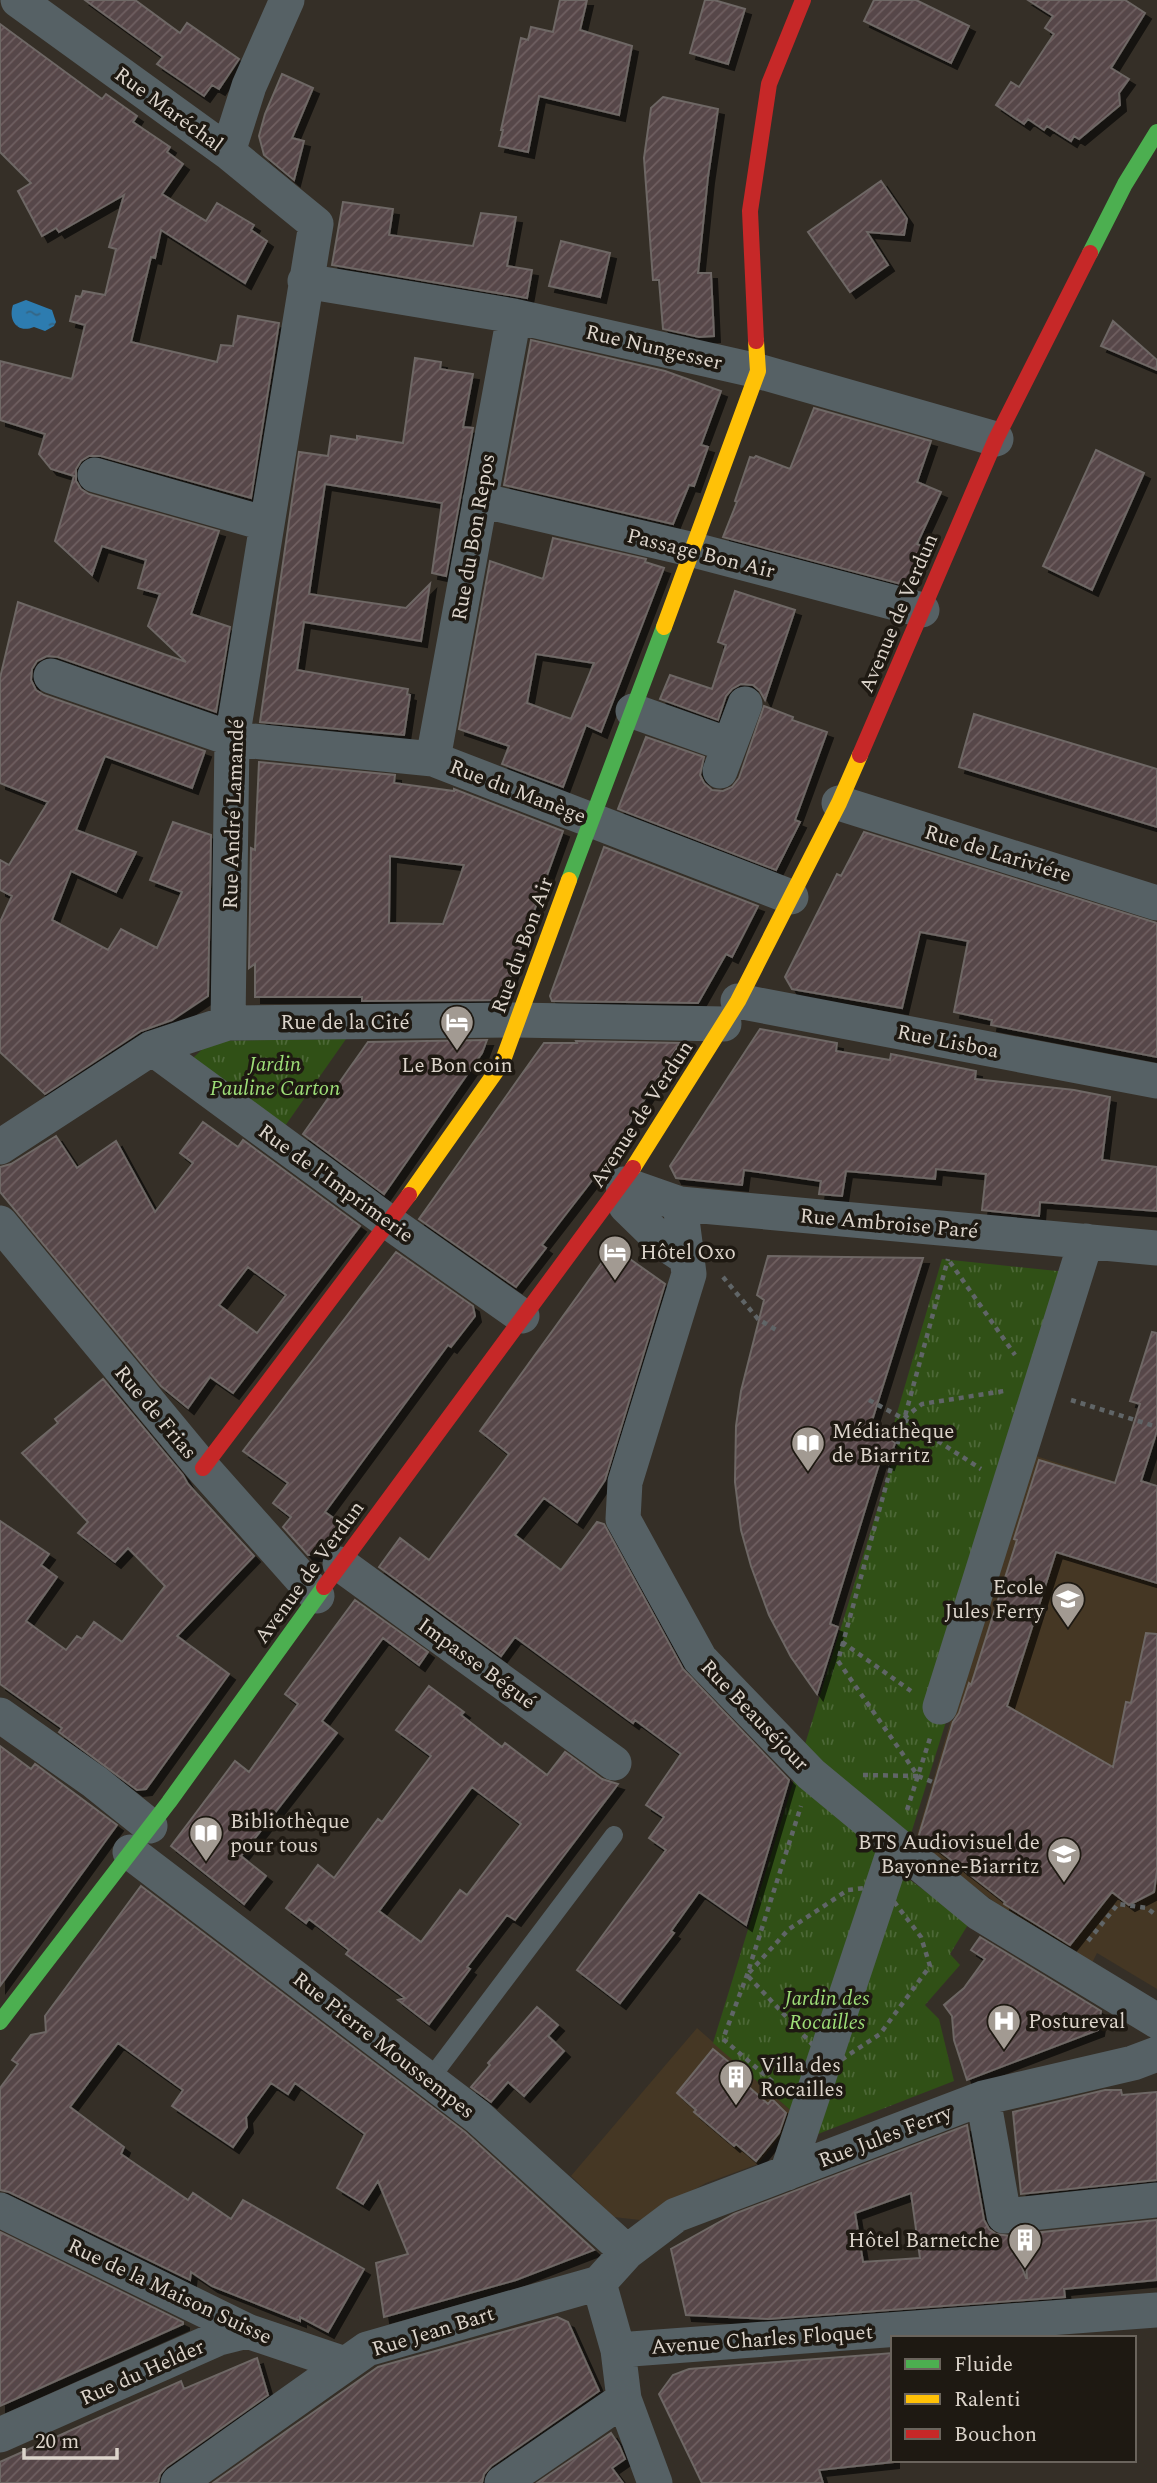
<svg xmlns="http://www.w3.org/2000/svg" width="1157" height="2483" font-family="Spectral,serif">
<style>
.built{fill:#453724}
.park{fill:url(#park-tufts)}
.water{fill:url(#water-ripples)}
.building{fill:url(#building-hatch);stroke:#6e6765;stroke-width:2;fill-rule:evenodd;filter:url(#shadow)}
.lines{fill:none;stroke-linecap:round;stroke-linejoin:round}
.path{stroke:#606567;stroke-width:4.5;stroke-dasharray:5 5;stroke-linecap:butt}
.lane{stroke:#566165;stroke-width:18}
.street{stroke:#566165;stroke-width:35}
.fast{stroke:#4caf50;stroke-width:16}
.slow{stroke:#ffc107;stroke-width:16}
.jam{stroke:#c62828;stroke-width:16}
.labels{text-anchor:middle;stroke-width:7;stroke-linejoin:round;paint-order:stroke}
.street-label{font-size:21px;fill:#dcd4cb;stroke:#1e1912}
.park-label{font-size:21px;font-style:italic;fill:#9ede78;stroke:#1e1912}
.poi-label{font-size:21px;fill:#dcd4cb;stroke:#1e1912;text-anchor:start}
</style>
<defs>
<pattern id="park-tufts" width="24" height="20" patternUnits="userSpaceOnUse" patternTransform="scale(1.75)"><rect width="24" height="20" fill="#305016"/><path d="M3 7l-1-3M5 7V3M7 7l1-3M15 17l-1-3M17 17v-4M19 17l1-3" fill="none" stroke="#4d6837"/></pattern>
<pattern id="water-ripples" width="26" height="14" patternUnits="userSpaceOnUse" patternTransform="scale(1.75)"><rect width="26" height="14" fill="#2d7cb0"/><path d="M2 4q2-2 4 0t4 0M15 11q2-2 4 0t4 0" fill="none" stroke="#356482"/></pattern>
<pattern id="building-hatch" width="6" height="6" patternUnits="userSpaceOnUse" patternTransform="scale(1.75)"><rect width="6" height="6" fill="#574648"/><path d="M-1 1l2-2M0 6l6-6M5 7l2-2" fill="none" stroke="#6f6061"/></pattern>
<filter id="shadow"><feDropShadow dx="6" dy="6" stdDeviation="0" flood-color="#0009"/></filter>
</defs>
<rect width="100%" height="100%" fill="#352f27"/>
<path class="built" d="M1033 1455 1116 1482 1157 1542V1772L1111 1810 952 1716Z
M951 1720 1111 1812 1157 1774V1989L1097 1953 1089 1969 1036 1926 1033 1931 915 1842Z
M697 2028 797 2116 758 2164 706 2183 640 2220 613 2217 571 2176Z"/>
<path class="park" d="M346 1039 285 1126 193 1064 194 1057 211 1041Z
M942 1259 1086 1274 899 1872 969 1923 950 1954 960 1965 925 2005 939 2019 954 2081 818 2134 713 2043 899 1439 892 1430Z"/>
<path class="water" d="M26 300 52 310 56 322 54 326 45 331 34 327C17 334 8 320 13 305Z"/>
<path class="building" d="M85 0H135L180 33 187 23 239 59 219 89 212 85 204 96 157 64 163 57Z
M560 0H587L580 30 632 46 619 115 539 96 528 152 499 146 503 130H501L521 38 528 40 531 27 553 32Z
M705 0H714L745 9 728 64 690 53Z
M874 0H916L969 26 951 63 864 21Z
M1028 0H1125L1145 13 1111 68 1129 79 1119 93 1120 105 1079 139 1074 136 1071 141 1047 126 1044 130 1028 119 1024 124 996 105 1011 82 1019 87 1054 34 1045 28 1053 16Z
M0 24 102 99 106 94 137 116 133 122 170 147 167 152 183 164 162 194 206 221 217 203 254 225 251 230 267 241 245 283 161 230 155 258 151 257 131 342 217 362 221 345 233 346 238 316 279 323 251 498 101 456H89L81 461 76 469V481L81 489 89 494 219 531 191 614 230 627 216 712 58 657 47 656 37 661 32 669 31 680 36 690 44 695 205 751 192 788 105 756 76 830 136 852 116 892 71 871 52 920 108 950 121 929 157 948 182 892 150 880 173 822 211 835 208 996 172 1020 141 1031 45 1094 0 1052V922L12 896 0 890V860L9 865 48 802 0 783V678L18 602 186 662 148 626 160 594 138 588 146 560 102 546 92 575 55 541 74 476 51 469 39 454 45 434 0 420V361L72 379 85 325 70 321 76 296 81 297 83 291 105 295 116 249 109 247 124 195 59 232 56 228 42 236 18 191 31 183 0 152Z
M282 74 313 88 292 138 304 141 294 180 264 155 259 136 265 114Z
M663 97 718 109 708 177 698 273H711L714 336 699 337 663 329 659 280H653L644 158 651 108Z
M881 181 907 219 904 235 867 232 888 265 850 292 808 232Z
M343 202 393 209 389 235 473 246 481 213 516 217 507 266 532 270 527 298 332 265Z
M561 241 610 253 600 297 549 286Z
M1113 321 1157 360V370L1101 346Z
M531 340 665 371 721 391 701 445 708 447 694 486 689 485 673 524 504 485Z
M415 358 441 362 440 369 473 374 463 427 473 428 446 576 432 573 442 503 325 484 309 594 406 608 430 584 421 641 304 622 297 670 408 689 407 694 410 695 404 735 260 722 299 452 328 456 331 436 357 440V436L403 443Z
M814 408 931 441 917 482 941 492 917 544 925 548 909 586 723 537 737 502 735 501 750 457 754 458 756 456 790 469Z
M1096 450 1144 473 1092 590 1043 566Z
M553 538 646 559 645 562 664 568 601 732 586 725 563 787 502 764 509 746 459 729 490 561 543 579ZM536 654 594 663 571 719 527 703Z
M735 591 795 610 765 700 760 691 753 685 741 684 732 689 726 696 718 720 660 699 670 675 712 689 726 645 718 642Z
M764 706 793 717 792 720 827 732 795 820 800 822 776 870 618 809 646 737 704 757 700 775 704 783 712 790 723 791 732 787 739 778Z
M974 714 1157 769V827L959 767Z
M259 762 395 775 394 783 454 791V789L563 831 502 1000 362 1001V997H255V964L249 968 251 848 255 850ZM390 856 464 865 443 924 389 923Z
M864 832 1157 923V1057L991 1025 992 1020 954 1012 968 941 920 932 902 1008 792 989 785 977 837 874 841 876Z
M604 847 758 906 732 957 726 954 698 1003 552 1001 550 996Z
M760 1029 837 1043 836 1051 890 1060 891 1054 976 1071 975 1079 1074 1090 1110 1097 1102 1160 1157 1167V1211L1040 1202 1039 1216 982 1210 986 1174 936 1169 935 1179 846 1171 842 1196 819 1194 821 1181 744 1170 742 1185 676 1178 670 1166Z
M487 1040 482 1053 384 1194 303 1134 368 1042Z
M576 1041 680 1043 600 1170 542 1245 546 1248 516 1287 419 1219 544 1043H577Z
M203 1122 238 1147 243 1140 360 1226 233 1393 210 1377 188 1408 161 1386 0 1192V1167L11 1164 56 1136 77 1168 116 1141 155 1212 193 1163 180 1153ZM248 1267 286 1295 257 1333 219 1305Z
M613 1247 665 1284 605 1480 577 1522 544 1498 515 1535 561 1570 597 1522 604 1524 683 1669 789 1780 746 1925 699 1892 671 1931 674 1933 620 2003 577 1970 666 1850 649 1838 664 1817 646 1805 681 1754 635 1720 633 1723 515 1637 501 1656 379 1567 400 1538 429 1560 509 1454 480 1431Z
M396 1252 473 1306 475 1316 451 1347 448 1345 325 1512 342 1524 319 1555H308L283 1527 291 1517 273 1503 288 1483 243 1451Z
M768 1256 923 1258 871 1424 895 1443 888 1464 880 1461 830 1624 838 1627 817 1694 791 1657 769 1615 751 1566 741 1530 735 1482 736 1426 741 1391 764 1300 757 1295Z
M1152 1332 1157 1333V1431L1141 1481 1157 1486V1583L1056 1552 1007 1706 1113 1767 1126 1702 1131 1703 1146 1633 1157 1634V1871L1154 1892 1129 1905 1112 1892 1070 1945 1004 1904 1005 1902 919 1835 953 1722 959 1713 969 1683 971 1685 1017 1540 1014 1539 1039 1460 1115 1483 1140 1404 1130 1401Z
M103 1379 183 1475 188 1484 254 1556 177 1636 229 1674 146 1789 137 1790 59 1732 62 1728 0 1684V1521L49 1554 41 1565 57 1577 26 1621 66 1650 77 1636 82 1639 94 1622 122 1642 165 1586 128 1548 115 1562 78 1533 88 1522 22 1453 58 1423 55 1419Z
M355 1600 428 1652 419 1665 383 1638 322 1721 337 1733 241 1856 266 1876 244 1904 171 1846 235 1761 249 1772 298 1704 285 1694Z
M429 1686 464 1712 461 1715 502 1747 505 1743 547 1775 565 1752 602 1779 618 1784 515 1920 507 1915 467 1967 470 1969 429 2024 398 2000 405 1998 346 1954 349 1950 309 1919 306 1923 286 1908 318 1865 334 1878 378 1819 382 1822 431 1756 396 1730ZM472 1787 521 1824 467 1895 460 1890 421 1942 379 1911Z
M0 1746 31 1769 35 1764 117 1825 0 1986Z
M141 1886 465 2132 594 2250 516 2280 384 2317 376 2263 408 2254 378 2181 363 2204 337 2188 365 2134 295 2083 288 2094 271 2083 246 2117 247 2127 233 2147 172 2106 183 2090 118 2043 70 2107 124 2147 121 2154 188 2200 193 2193 231 2219 243 2200 364 2269 328 2332 300 2317V2321L212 2286 191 2272 190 2280 9 2192 0 2190V2088L18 2064 12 2060 31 2035 46 2032 45 2016Z
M980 1937 1101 2011 1098 2030 967 2080 954 2040 952 2016 944 2005 964 1988 985 1959 971 1950Z
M537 2007 558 2025 548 2036 564 2051 524 2096 508 2082 491 2102 471 2087 490 2065 488 2063Z
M713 2049 735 2067 731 2071 768 2104 772 2099 786 2113 779 2133 756 2161 736 2144 734 2146 694 2112 696 2110 677 2093Z
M1105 2090H1121L1122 2095 1157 2092V2180L1021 2194 1013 2112Z
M967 2125 984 2220 989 2229 996 2234 1010 2236 1026 2278H1027L1024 2234 1157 2220V2280L1064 2289 1065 2297 768 2319 686 2315 671 2249 734 2214ZM911 2193 920 2258 863 2262 855 2213Z
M0 2232 183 2322V2324L0 2406Z
M557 2317 568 2322 599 2391 491 2466 484 2474 482 2483H213L378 2367Z
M893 2353V2462L819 2470 823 2483H702L659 2394 673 2375 689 2369Z
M257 2358 268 2395 166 2467 160 2474 158 2483H0V2462L181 2381 184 2389Z
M611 2433 619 2445 625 2459 612 2468 623 2483H537Z"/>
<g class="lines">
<path class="path" d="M950 1262 1015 1355
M723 1277 758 1319 778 1331
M869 1400 904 1419 981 1469
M1071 1400 1157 1427
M904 1418 922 1404 1004 1391
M842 1642 911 1691
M863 1775 918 1776 838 1661 948 1259
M918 1776 935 1783
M907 1810 931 1735
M882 1886 921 1937 930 1966 880 2034 838 2062 825 2058 747 1975 789 1929 848 1890Z
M1088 1941 1118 1904 1147 1908 1157 1916
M780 2088 723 2039 747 1975 801 1806"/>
<path class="lane" d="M430 2079 614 1835"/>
<path class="street" d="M18 0 228 152 316 224 232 739 228 1023
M228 152 249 86 287 0
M305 281 514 316 758 371 996 439
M95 475 267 524
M480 500 694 550 922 610
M51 676 232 739 433 759 791 897
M633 711 729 745
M433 759 514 316
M720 771 745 704
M839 803 1157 903
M738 1001 1157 1081
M152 1048 390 1223 522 1316
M0 1147 152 1048 228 1023 517 1020 724 1024
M680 1204 689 1274 625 1482 623 1519 700 1659 811 1774 979 1913 1157 2021
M0 1223 203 1468 317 1596
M688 1259 664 1243 626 1206 623 1184 680 1204 1157 1248
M340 1564 614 1763
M940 1707 1086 1241
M0 1715 95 1782 150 1826
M130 1852 478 2117 627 2252
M983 2098 1004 2216 1157 2200
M787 2173 896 1845
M0 2210 247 2331 345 2364
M599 2283 618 2350 624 2399 655 2483
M618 2350 1157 2310
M0 2435 219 2338 247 2331
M178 2483 367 2349 599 2283 627 2252 676 2215 983 2098 1133 2063 1157 2054
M502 2483 624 2399"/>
<path class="fast" d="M1090 253 1125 184 1157 132
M569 880 664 627
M0 2022 169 1802 324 1587"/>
<path class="slow" d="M664 627 758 371 756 341
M633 1168 738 1001 839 803 860 755
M409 1195 502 1063 569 880"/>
<path class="jam" d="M756 341 750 211 769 84 803 0
M860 755 996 439 1090 253
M203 1468 409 1195
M324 1587 633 1168"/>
</g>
<defs>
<g id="hotel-pin" transform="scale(1.75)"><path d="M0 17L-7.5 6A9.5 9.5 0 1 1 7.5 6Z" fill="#a29a92" stroke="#1e1912"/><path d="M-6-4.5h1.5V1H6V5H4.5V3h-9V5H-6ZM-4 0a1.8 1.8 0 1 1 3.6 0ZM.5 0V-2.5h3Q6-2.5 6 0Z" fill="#fff"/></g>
<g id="library-pin" transform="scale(1.75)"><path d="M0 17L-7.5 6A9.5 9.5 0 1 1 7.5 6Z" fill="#a29a92" stroke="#1e1912"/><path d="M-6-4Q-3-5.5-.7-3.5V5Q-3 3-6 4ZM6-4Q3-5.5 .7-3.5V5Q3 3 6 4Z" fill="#fff"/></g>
<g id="school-pin" transform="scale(1.75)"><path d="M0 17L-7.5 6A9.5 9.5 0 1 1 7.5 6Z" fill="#a29a92" stroke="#1e1912"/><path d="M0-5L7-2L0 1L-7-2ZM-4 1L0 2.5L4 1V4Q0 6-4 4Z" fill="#fff"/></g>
<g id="university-pin" transform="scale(1.75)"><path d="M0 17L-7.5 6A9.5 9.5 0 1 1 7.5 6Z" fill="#a29a92" stroke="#1e1912"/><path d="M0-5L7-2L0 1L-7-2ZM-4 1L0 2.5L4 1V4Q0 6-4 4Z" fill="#fff"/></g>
<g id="hospital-pin" transform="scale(1.75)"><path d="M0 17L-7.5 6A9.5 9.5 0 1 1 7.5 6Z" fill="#a29a92" stroke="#1e1912"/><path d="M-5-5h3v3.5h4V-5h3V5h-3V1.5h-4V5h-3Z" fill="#fff"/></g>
<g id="building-pin" transform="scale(1.75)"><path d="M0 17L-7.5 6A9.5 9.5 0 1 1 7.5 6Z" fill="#a29a92" stroke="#1e1912"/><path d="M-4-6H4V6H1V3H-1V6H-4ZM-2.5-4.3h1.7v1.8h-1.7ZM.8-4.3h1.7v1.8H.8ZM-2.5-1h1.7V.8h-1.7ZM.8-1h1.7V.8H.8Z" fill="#fff"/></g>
</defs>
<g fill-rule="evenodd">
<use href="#hotel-pin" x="457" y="1022"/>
<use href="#hotel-pin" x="615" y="1252"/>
<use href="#library-pin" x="808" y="1443"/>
<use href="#school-pin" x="1068" y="1599"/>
<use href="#library-pin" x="206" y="1833"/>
<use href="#university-pin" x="1064" y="1854"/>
<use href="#hospital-pin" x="1004" y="2021"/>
<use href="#building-pin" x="736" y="2077"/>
<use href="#building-pin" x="1025" y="2240"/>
</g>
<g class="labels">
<g class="street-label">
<text transform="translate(169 109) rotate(36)" y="7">Rue Maréchal</text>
<text transform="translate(654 347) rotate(13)" y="7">Rue Nungesser</text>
<text transform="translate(473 537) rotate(-80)" y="7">Rue du Bon Repos</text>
<text transform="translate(701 553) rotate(14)" y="7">Passage Bon Air</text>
<text transform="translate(898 613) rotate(-67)" y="7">Avenue de Verdun</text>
<text transform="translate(518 791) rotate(21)" y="7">Rue du Manège</text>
<text transform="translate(233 814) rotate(-88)" y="7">Rue André Lamandé</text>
<text transform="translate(998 853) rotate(17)" y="7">Rue de Lariviére</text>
<text transform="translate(522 945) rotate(-70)" y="7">Rue du Bon Air</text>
<text x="345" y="1029">Rue de la Cité</text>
<text transform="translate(948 1041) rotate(11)" y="7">Rue Lisboa</text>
<text transform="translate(641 1114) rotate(-57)" y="7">Avenue de Verdun</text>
<text transform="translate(336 1183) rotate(36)" y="7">Rue de l'Imprimerie</text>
<text transform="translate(889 1223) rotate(5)" y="7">Rue Ambroise Paré</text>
<text transform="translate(156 1412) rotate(50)" y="7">Rue de Frias</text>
<text transform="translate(309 1572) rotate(-54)" y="7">Avenue de Verdun</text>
<text transform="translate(477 1663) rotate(36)" y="7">Impasse Bégué</text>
<text transform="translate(755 1715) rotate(46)" y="7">Rue Beauséjour</text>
<text transform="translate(384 2045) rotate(38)" y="7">Rue Pierre Moussempes</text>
<text transform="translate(885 2136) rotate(-21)" y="7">Rue Jules Ferry</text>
<text transform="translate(170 2291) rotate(25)" y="7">Rue de la Maison Suisse</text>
<text transform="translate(433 2331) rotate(-17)" y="7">Rue Jean Bart</text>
<text transform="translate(762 2339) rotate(-4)" y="7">Avenue Charles Floquet</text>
<text transform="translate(142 2372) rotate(-24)" y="7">Rue du Helder</text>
</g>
<g class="park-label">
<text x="275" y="1071">Jardin<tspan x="275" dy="24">Pauline Carton</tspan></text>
<text x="827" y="2005">Jardin des<tspan x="827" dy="24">Rocailles</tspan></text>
</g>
<g class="poi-label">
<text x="457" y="1072" text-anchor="middle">Le Bon coin</text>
<text x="640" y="1259">Hôtel Oxo</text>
<text x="832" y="1438">Médiathèque<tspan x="832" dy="24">de Biarritz</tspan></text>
<text x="1044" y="1594" text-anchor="end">Ecole<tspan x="1044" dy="24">Jules Ferry</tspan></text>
<text x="230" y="1828">Bibliothèque<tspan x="230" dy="24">pour tous</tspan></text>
<text x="1040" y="1849" text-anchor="end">BTS Audiovisuel de<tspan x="1040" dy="24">Bayonne-Biarritz</tspan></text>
<text x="1028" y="2028">Postureval</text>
<text x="760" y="2072">Villa des<tspan x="760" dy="24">Rocailles</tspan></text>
<text x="1000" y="2247" text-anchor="end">Hôtel Barnetche</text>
</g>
</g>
<rect x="891" y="2336" width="245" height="126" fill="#1e1912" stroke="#6a645c" stroke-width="2"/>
<rect x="905" y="2359" width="35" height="10" fill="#4caf50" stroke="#6a645c" stroke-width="2"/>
<text x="954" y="2371" font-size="21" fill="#dcd4cb">Fluide</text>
<rect x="905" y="2394" width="35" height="10" fill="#ffc107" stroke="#6a645c" stroke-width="2"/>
<text x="954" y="2406" font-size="21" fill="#dcd4cb">Ralenti</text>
<rect x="905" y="2429" width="35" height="10" fill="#c62828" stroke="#6a645c" stroke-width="2"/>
<text x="954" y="2441" font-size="21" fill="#dcd4cb">Bouchon</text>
<path d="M24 2448v10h93v-10" fill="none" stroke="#dcd4cb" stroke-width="3.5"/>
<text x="35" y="2448" font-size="21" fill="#dcd4cb" stroke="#1e1912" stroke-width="5" paint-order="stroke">20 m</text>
</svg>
